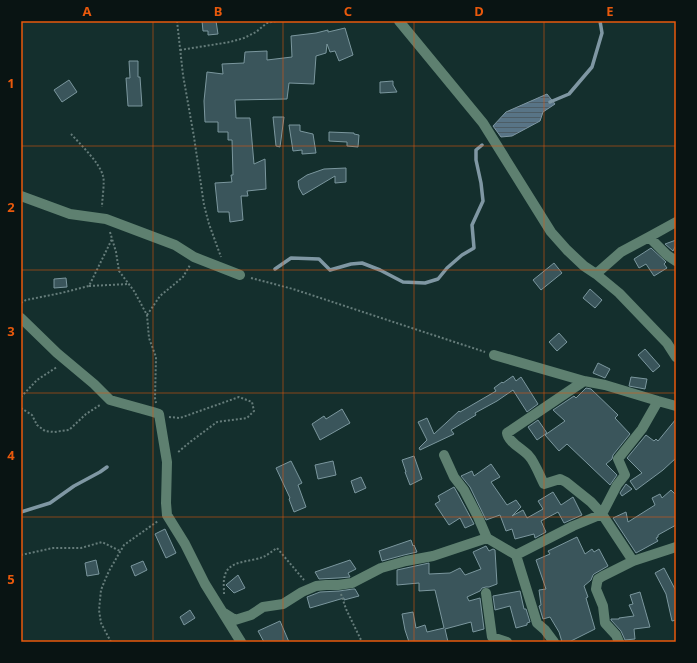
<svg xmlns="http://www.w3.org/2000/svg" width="697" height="663" font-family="'Noto Sans',sans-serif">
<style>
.water{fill:url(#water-rules);stroke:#7f97a3}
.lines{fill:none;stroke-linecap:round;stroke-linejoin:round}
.stream{stroke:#7f97a3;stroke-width:3.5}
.building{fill:#3a555b;stroke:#7b979e}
.path{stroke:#657c7a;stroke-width:2;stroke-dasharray:2 2;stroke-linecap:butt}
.minor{stroke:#5e8070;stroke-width:10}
.grid{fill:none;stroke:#e8590c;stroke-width:1;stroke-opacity:0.55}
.neatline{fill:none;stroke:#e8590c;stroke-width:1.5}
.grid-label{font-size:13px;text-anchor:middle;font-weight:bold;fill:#e8590c}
</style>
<defs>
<pattern id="water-rules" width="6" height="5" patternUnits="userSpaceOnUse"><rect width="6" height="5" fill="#587486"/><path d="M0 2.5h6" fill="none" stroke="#4c5d66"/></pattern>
</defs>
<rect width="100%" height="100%" fill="#142f2d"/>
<path class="water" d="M547 94 555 104 543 112 540 121 512 136 501 137 493 126 506 112Z"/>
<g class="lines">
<path class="stream" d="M550 102 569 94 592 67 602 33 600 21
M275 269 291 258 319 259 330 270 351 264 362 263 380 270 403 282 425 283 438 279 447 268 462 255 474 248 472 225 483 201 481 183 476 160V150L482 145
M21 512 50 503 74 486 100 472 107 467"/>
</g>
<path class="building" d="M202 21H216L218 34 208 35V31H203Z
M345 28 353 55 339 61 335 51 330 52 327 44 326 53 316 56 314 84 289 83 287 99 235 100 236 118H250L254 164 265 159 266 189 247 191 248 196H241L243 220 230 222 229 212H218L215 183 232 182 231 175H233L232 140H228V132H218V122H205L204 101 207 72 223 74 222 64 244 63 245 52 267 51V60L292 57 291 36 316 33 328 30V32Z
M129 61H138V77H140L142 106H128L126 78H130Z
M69 80 77 92 62 102 54 90Z
M393 81V85L397 92 380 93V82Z
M273 117H284L280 147 276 146Z
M289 125H300V131L313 134 316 153 302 154V150L293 151Z
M329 132 354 133V134L359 135 358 147 347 146V142L329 141Z
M346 168V182L335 183V176L303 195 299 188 298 181 307 175 324 169Z
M676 240V245L673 251 665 244Z
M651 248 666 262 664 264 667 268 654 276 646 264 639 268 634 259Z
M554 263 562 273 541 290 533 280Z
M66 278 67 287 54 288V279Z
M590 289 602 300 595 308 583 298Z
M559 333 567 342 557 351 549 342Z
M645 349 660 366 653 372 638 355Z
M598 363 610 369 605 378 593 373Z
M513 376 516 381 521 377 538 404 527 412 513 390 497 401 475 413 476 415 451 430 454 434 420 450 419 448 427 440 418 422 427 418 434 434 459 411 460 412 496 391 494 388 502 382 503 383Z
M631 377 647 379 645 389 629 386Z
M586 388 591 389 618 415 615 418 630 434 613 455 612 459 606 464 617 475 610 485 567 444 559 451 545 435 565 421 553 410 574 396 576 398Z
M342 409 350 423 320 440 312 424 324 416 326 419Z
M676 419V458L663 470 636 490 630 481 642 473 627 458 646 435 654 441 656 439 658 441Z
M538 420 547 433 537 440 528 427Z
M414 456 422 479 410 485 405 472H406L402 460Z
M291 461 302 483 298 485 306 507 294 512 289 499 290 498 276 468Z
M333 461 336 475 318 479 315 465Z
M491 464 500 477 491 482 507 505 516 500 521 507 512 516 523 510 527 518 543 509 538 501 553 492 561 505 573 497 582 515 564 523 558 512 541 521 546 532 535 538 534 534 515 539 512 529 506 531 500 515 486 520 470 487 461 476 472 471 474 476Z
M361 477 366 488 355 493 351 481Z
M626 484 632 489 622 496 620 493Z
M454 487 458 494 474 524 465 528 460 518 449 525 435 504 440 501 438 496Z
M671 490 676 495V525L658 535V537L656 538 658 541 636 553 613 518 626 512 628 522 655 505 652 498 660 494 662 498Z
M165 529 176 553 166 558 155 534Z
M577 537 585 554 592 549 594 552 599 549 608 566 594 574 593 575 591 580 584 586 588 597 586 598 595 629 569 642H562L559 632 550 617 543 619 539 606 541 605 539 590 546 589 536 560 550 554 548 551Z
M411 540 413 546 414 545 417 552 404 555 382 561 379 551Z
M486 546 489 551 493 549 495 550 497 584 489 587H486L482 588 480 591 467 597 469 601 480 598 484 629 473 632 471 622 445 629 448 642H409L405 630 402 614 413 612 416 628 425 625 427 632 444 628 435 590 419 591V583L397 585V570L429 563V574L450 573 460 568 465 575 481 569 473 552Z
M96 560 99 574 87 576 85 563Z
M350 560 356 569 348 573 350 577 338 578 319 579 315 572Z
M143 561 147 570 135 576 131 566Z
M664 568 676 591V620L672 621 666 594 655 573Z
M238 575 245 588 234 593 226 585Z
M353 589H355L359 596 344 600V598L310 608 307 597 320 592 339 591Z
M520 591 524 609H526L530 622 527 623V625L516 628 510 606 495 610 493 596Z
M640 592 650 627 634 629 635 639 625 640 621 631 611 620V619H619V618L634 616 629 605 633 604 630 595Z
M190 610 195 618 184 625 180 617Z
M280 621 289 642H264L258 631Z"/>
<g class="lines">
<path class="path" d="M177 21 183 75 194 137 204 205 209 224 221 257
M180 50 230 42 244 38 256 32 267 23 276 21
M71 134C80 144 100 163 103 176 105 181 102 200 102 207
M110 232 116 252 119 271 134 291 147 315 149 338 156 357 155 398 156 403
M251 278 293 289 485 352
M89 286 129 284
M21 303 26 300 61 293 89 286 112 239
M147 315 160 296 183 277 190 265
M21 397 37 380 57 367
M21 408 32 415 37 425 45 431 54 432 69 430 86 414 100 405
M169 417 180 418 239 397 252 402 254 411 247 418 217 422 190 442 177 453
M676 474V475
M21 555 53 548H81L102 542 120 551
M224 594C224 588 223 580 225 575 229 560 251 562 263 557 268 555 272 551 277 548L304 580
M341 594 346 609 362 642
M111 642 101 623 99 610 101 590 105 580 109 571 124 545 158 521"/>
<path class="minor" d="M399 21 483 123 551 232 567 250 584 266 596 274 619 293 667 343 676 357
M21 196 70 214 106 219 175 245 194 257 240 275
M649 237 667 255 676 261
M596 274 621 252 649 237 676 222
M21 318 57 353 94 384 110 400 153 412 159 414 167 462 166 503 167 515 185 544 205 584 241 642
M494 355 584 381 605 385 658 401 676 406
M584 381 507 433C508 442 523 449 529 456 534 461 540 476 544 484L560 479 566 482 591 502 602 514 633 561
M444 455 454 477 464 490 478 517 487 538 516 555 537 623 545 630 554 642
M516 555 573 526 602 514 617 485 625 475 618 459 642 429 658 401
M486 593 492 637 507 642
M224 613 235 620 251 615 263 607 283 604 302 592 316 586 326 585H338L352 583 381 568 406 561 433 556 487 538
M619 642 616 635 605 623 603 606 596 589 597 583 598 579 603 576 633 561 676 547"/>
</g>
<path class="grid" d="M153 21V642M283 21V642M414 21V642M544 21V642M21 146H676M21 270H676M21 393H676M21 517H676"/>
<rect width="697" height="663" fill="none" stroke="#091413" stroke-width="44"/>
<rect x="22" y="22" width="653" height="619" class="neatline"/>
<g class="grid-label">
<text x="87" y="16">A</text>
<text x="218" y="16">B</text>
<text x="348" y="16">C</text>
<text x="479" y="16">D</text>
<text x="610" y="16">E</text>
<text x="11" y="88">1</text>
<text x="11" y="212">2</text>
<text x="11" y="336">3</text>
<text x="11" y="460">4</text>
<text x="11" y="584">5</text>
</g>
</svg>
